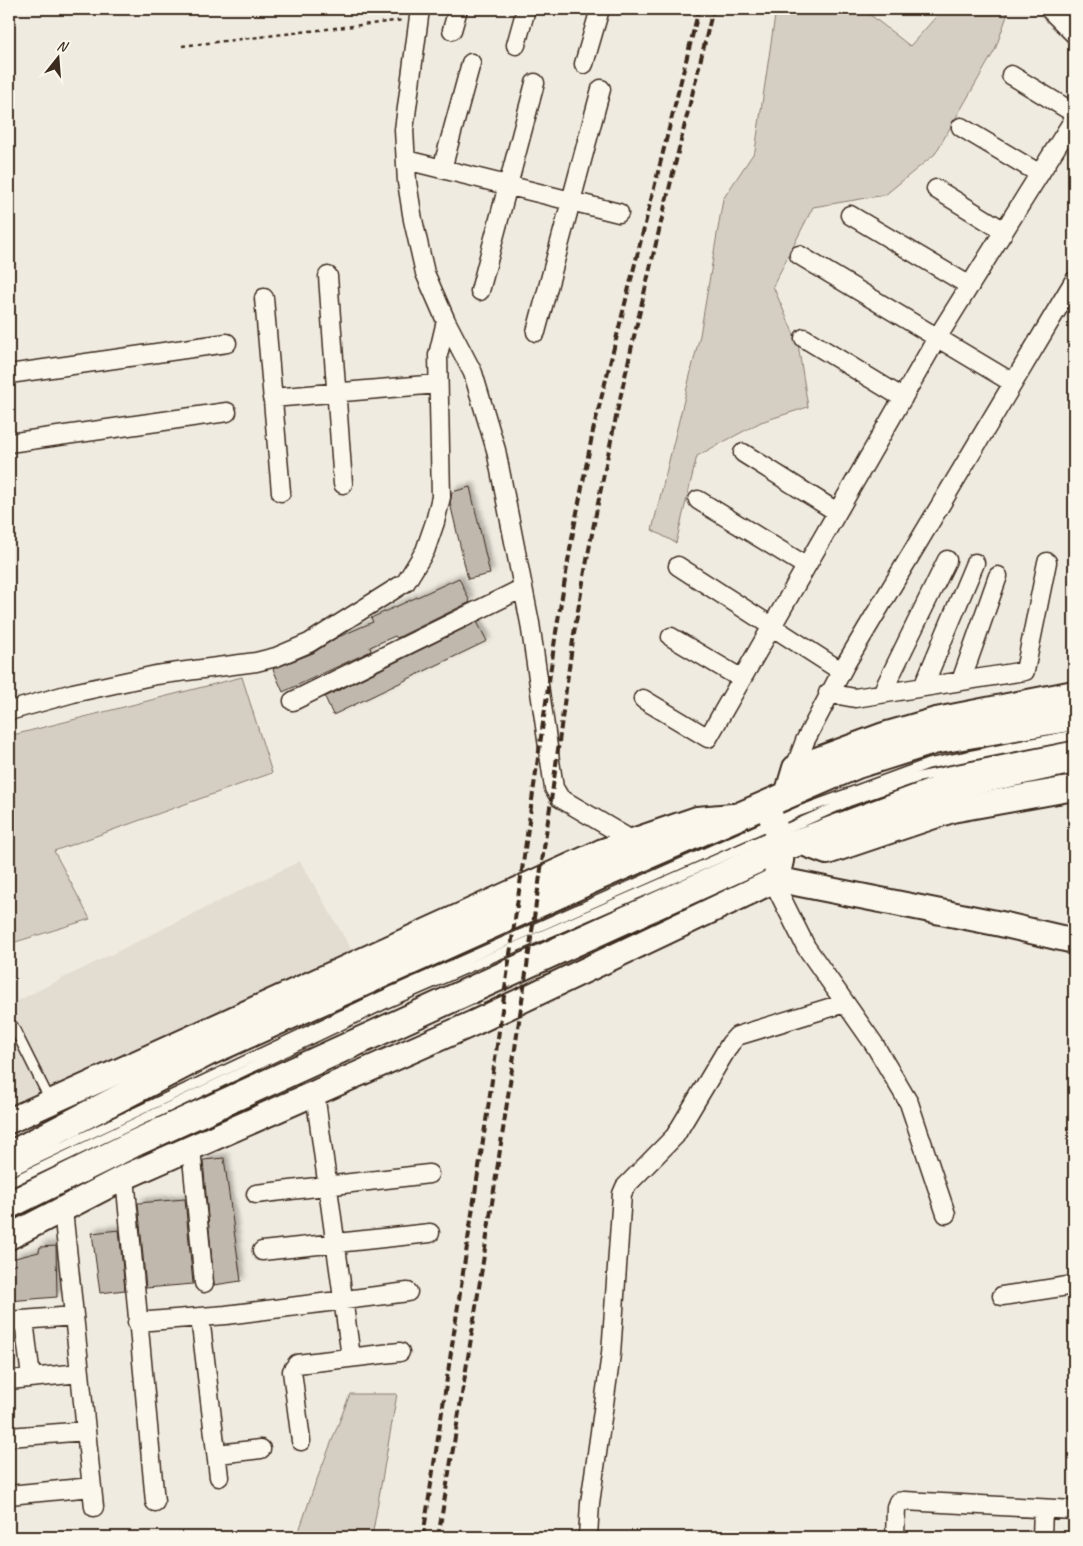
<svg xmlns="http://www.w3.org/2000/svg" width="1083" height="1546" font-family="Caveat,sans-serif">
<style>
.built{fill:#e2dcd1}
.green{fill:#d5cec3;stroke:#887c70}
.building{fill:#c0b8ad;stroke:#3b2a1e;filter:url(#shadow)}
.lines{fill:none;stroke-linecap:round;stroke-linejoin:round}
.lane-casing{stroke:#3b2a1e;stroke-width:12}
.street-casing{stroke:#3b2a1e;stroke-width:21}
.secondary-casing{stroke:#3b2a1e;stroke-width:28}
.primary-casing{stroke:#3b2a1e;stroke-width:30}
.path{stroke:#3b2a1e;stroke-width:2.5;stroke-dasharray:4 4;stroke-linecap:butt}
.lane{stroke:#fbf7ec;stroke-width:9}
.street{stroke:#fbf7ec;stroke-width:18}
.secondary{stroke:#fbf7ec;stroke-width:24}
.primary{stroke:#fbf7ec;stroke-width:26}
.rail{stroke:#3b2a1e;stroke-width:4;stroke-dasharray:8 4;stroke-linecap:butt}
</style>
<defs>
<filter id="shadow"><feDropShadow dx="4" dy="-4" stdDeviation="2.5" flood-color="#0004"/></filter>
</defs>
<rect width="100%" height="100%" fill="#f0ebe0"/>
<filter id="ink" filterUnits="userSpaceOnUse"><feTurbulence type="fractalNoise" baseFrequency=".02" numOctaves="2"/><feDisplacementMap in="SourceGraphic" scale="10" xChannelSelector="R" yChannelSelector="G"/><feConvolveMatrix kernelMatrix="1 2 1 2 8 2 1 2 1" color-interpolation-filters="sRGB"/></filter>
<g filter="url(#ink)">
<path class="built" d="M300 861 354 954 9 1114V1005Z"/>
<path class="green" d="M776 9H871L868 13 910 46 943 9H999L1008 13 995 50 935 154 885 195 813 207 773 286 798 344 808 407 761 422 697 456 676 543 652 530 700 335 723 199 755 151Z
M242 677 272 773 54 851 90 919 9 944V736Z
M350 1394H397L372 1537H297L314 1487Z"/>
<path class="building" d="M470 487 490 574 468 579 450 503 452 492Z
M459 578 470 602 468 603 397 638 395 636 370 647 371 651 283 692 273 669 313 653 336 638 373 622 371 618Z
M477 622 487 641 333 715 325 697Z
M224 1158 241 1281 214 1285 203 1160Z
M185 1199 193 1284 146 1288 138 1203Z
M119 1230 125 1290 100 1293 92 1233Z
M56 1246 57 1297 9 1301V1267L15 1265V1258L39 1252 40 1247Z"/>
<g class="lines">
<g class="lane-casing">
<path id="lane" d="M13 1026 51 1102
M9 1172 382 996 800 811 928 764 1074 735
M9 1183 387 1003 850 801 919 777 1074 746"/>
</g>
<g class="street-casing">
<path id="street" d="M420 9 404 130 407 182 413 220 425 273 446 321 473 373 496 450 530 623 554 788 560 798 633 841
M1049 9 1074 34
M452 30 458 9
M516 45 526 9
M584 64 600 9
M1011 75 1074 113
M961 127 1040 174
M406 160 619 213
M442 169 471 63
M936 189 1004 231
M850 215 970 286
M799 255 1013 383
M328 276 343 484
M480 291 535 83
M264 298 281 492
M536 332 601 89
M804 338 903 398
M9 374 227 343
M272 398 438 384
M9 443 227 412
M743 453 837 512
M698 500 806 566
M678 566 841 671
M671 637 742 679
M961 681 998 576
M923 687 975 563
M828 693 855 698 1025 671 1047 562
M882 693 947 560
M643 699 708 738 937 338 1074 119
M293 701 523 588
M9 711 73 693 156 675 256 662 276 657 309 643 406 582 425 551 435 522 441 497 438 355 446 321
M795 768 805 741 845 665 1074 281
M773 881 806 947 874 1044 909 1103 946 1214
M315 1093 351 1357
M191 1148 204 1283
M125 1177 155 1502
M256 1194 429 1174
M63 1210 94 1507
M262 1251 430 1233
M1002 1296 1074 1285
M200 1317 219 1477
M24 1320 31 1378
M9 1321 74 1316
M137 1322 226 1315 408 1292
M9 1380 80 1373
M9 1437 86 1431
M301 1441 292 1371 297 1364 400 1352
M218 1454 261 1449
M9 1495 92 1487
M588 1537 590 1503 611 1354 622 1194 625 1187 675 1136 730 1044 737 1036 845 1003
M895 1537 896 1507 898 1502 904 1501 1074 1510
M1042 1537 1043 1509"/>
</g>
<g class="secondary-casing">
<path id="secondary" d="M787 795 795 768 884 735 936 720 1074 693
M800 842 827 852 952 810 1074 788
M773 881H785L1001 924 1074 941
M9 1121 603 851 697 819 733 816
M9 1237 125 1177 474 1023 773 881C791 852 777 833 766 805"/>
</g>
<g class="primary-casing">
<path id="primary" d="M9 1155 207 1053 598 877 857 765 933 741 1074 717
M9 1205 133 1144 783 848 947 787 1074 760"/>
</g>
<path class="path" d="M182 46 404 20"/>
<use href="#lane" class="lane"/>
<use href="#street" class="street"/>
<use href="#secondary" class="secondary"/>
<use href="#primary" class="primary"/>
<path class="rail" d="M423 1537 489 1101 556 632 572 538 593 431 699 9
M438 1537C479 1301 513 1064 547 827 557 763 564 698 574 634 609 423 663 216 713 9"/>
</g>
</g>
<rect width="1083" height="1546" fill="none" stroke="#fbf7ec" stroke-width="30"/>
<rect x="15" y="15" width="1053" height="1516" fill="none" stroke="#3b2a1e" stroke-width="2" filter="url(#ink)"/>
<g transform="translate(58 58) rotate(17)" stroke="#fbf7ec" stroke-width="4" paint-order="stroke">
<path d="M0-4L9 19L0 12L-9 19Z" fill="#3b2a1e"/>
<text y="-8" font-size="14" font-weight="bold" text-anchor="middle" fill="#3b2a1e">N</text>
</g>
</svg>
